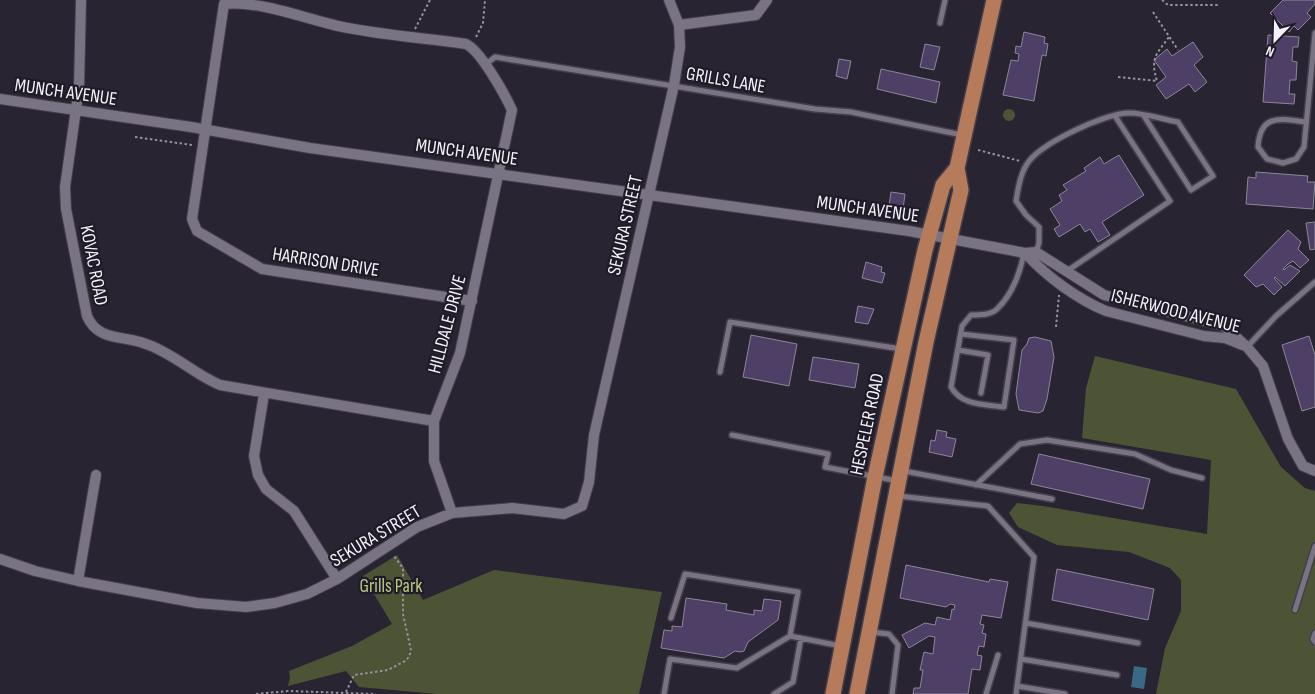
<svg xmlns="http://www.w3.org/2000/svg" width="1315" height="694" font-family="'Sofia Sans Condensed',sans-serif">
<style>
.green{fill:#4d5436}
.water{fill:#396984}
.building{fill:#4e3f67;stroke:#8c8797}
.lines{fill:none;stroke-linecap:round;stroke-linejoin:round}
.service-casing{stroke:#443f4a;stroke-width:8}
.minor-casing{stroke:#443f4a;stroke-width:12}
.primary-casing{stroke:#443f4a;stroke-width:18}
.path{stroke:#96929d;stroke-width:2;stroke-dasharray:2.5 2.5;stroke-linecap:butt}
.service{stroke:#797383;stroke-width:5}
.minor{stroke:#797383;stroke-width:10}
.primary{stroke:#b57b5b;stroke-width:15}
.labels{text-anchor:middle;stroke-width:4.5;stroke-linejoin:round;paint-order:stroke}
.street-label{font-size:19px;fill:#f4f1fa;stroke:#1f1b27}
.park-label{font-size:19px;fill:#baca80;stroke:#1f1b27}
</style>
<rect width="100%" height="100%" fill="#292431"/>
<path class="green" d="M1003 115a6 6 0 1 1 12 0a6 6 0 1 1-12 0Z
M1095 356 1236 389 1281 467 1305 488 1315 491V694H1156L1165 648 1181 611V580L1170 568 1129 552 1057 545 1018 527 1009 513 1017 503 1043 506 1207 534 1211 460 1082 438 1086 388Z
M397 555 423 600 494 570 662 592 639 694H437L359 687 346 671 288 686 290 678 289 671 352 646 392 624 363 576Z"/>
<path class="water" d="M1134 666 1147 668 1144 689 1131 687Z"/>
<path class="building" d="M1283 0H1315V4L1307 13 1311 17 1298 30 1294 26 1289 32 1270 13Z
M1024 32 1045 37 1044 43 1048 44 1046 56 1042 55 1034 101 1003 95 1011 60 1018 61 1019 54 1015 53 1016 46 1021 47Z
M1268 35 1299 37 1298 47H1293L1292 61 1297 62 1296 80H1290L1289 94H1295L1294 104 1263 102Z
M1193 42 1203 57 1194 65 1207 82 1195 92 1189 84 1166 99 1156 85 1166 77 1154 60 1167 49 1172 56Z
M925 44 940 47 934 70 920 67Z
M839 59 851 61 847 79 836 76Z
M881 69 940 82 936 103 877 89Z
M1119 155 1144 195 1102 222 1110 235 1098 242 1090 229 1085 232 1080 224 1059 237 1054 229 1060 225 1050 209 1062 201 1059 195 1067 190 1063 185 1086 171 1084 168 1100 157 1104 164Z
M1256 172 1308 176 1307 182H1315L1313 209 1246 204 1248 177 1256 178Z
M891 192 905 194 903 209 889 206Z
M1315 222V249L1310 250 1306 223Z
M1288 230 1301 242 1298 249 1309 260 1300 268 1293 261 1288 264 1283 269 1284 270 1290 265 1300 271 1285 286 1275 277 1274 278 1282 287 1274 295 1263 284 1256 287 1244 275Z
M866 262 882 267 881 272 885 273 882 283 862 278Z
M858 306 874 309 868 324 855 322Z
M751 335 797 344 789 386 743 377Z
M1309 336 1315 355V407L1302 411 1282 345Z
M1035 337 1051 341 1054 357 1047 399 1043 411 1038 413 1019 410 1016 394 1022 350 1027 344 1029 338Z
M813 357 859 364 855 388 809 380Z
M937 430 947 432 946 437 956 439 952 457 929 452 931 440 935 441Z
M1039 454 1150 479 1143 509 1031 484Z
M906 565 989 582 990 579 1008 582 1001 618 982 615 980 624 984 625 982 633 986 634 984 647 979 646 977 655 982 656 980 670 972 669 968 694H913L914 688H920L923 670H920L924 652 933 654 935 637 929 636 909 648 902 635 925 623 935 625 937 617 950 620 952 609 954 610 955 605 950 604 946 607 900 598Z
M1057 569 1154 589 1148 620 1052 600Z
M686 598 727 604 726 610 754 615V610L762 611 764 599 781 601 778 620 748 642 744 651 740 652 735 651 724 658 661 648 664 630 672 631V626L682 627Z"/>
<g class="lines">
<g class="service-casing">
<path id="service" d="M940 23 945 0
M485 65 495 57 815 109 851 112 962 135
M1306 122C1281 119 1260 113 1258 147L1267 159 1283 163 1296 159 1304 147 1315 33
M1036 252 1039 243V227L1026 215 1016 201C1018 189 1020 175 1027 164 1039 144 1105 113 1129 113 1144 113 1162 119 1178 122L1213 176 1191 190 1144 116
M1067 271 1170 201 1115 116
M961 334 1014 340 1004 407C984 404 962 406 951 387L962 326 971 315C980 315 991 315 997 309 1013 294 1020 273 1024 253
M1247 347 1276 316 1315 282
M958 350 988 355 981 393
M720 372 730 322 901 349
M732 435 828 454 825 467 898 481
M904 471 1052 499
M976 485 1020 444 1047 440 1135 454 1171 470 1202 478
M898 496 988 506 1034 557 1016 694
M1295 610 1315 546
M1026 623 1138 643
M871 632 889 634 898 645 892 694
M1315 633 1313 639 1315 642
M790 636 841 646
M1021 659 1117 675
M1017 686 1065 694
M664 694 670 659 737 668 790 636 798 592 685 574 671 618
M774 694 793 682 801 638
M986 694 998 655"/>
</g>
<g class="minor-casing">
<path id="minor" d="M81 0 79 88 65 187 66 209 87 316C98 342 124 335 146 344 173 353 194 374 220 385L434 421
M679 25 756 15 767 0
M0 99 191 127 310 148 909 231 1025 253 1036 252 1104 295 1224 326 1247 347 1263 366 1288 439 1303 466 1315 471
M1025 253C1046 276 1077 299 1106 311L1204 336 1225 338 1242 345
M264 394 254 456 258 475 266 489 294 511 337 579
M452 513 434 461V421L460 353 512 110C505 95 481 51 466 44 424 38 380 35 338 26 304 18 257 0 224 4L192 219 197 231 262 269 472 301
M0 559 35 571 78 581 197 603 246 607 275 603 307 594 337 579 417 527 452 513 512 508 564 514 582 506 589 482 594 435 674 85 680 47 679 25 669 0
M78 581 96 475"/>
</g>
<g class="primary-casing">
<path id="primary" d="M833 694 875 477 925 250 943 185 957 168
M857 694 926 342 961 190 957 168 994 0"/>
</g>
<path class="path" d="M1162 0 1168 5H1219
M1153 12 1178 50
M415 29 430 0
M476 37 483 23 485 0
M1118 77 1157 81C1150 58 1156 55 1169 37
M135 137 192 145
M978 150 1020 161
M1056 327 1059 295
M346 692 354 675 388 670 405 661 409 657 411 650 403 614V568L394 556
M256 694 288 691 376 694"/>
<use href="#service" class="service"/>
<use href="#minor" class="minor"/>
<use href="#primary" class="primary"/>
</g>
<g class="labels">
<g class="street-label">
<text transform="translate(726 79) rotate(10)" y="7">GRILLS LANE</text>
<text transform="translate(66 91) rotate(8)" y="7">MUNCH AVENUE</text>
<text transform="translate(467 151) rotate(8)" y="7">MUNCH AVENUE</text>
<text transform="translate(868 208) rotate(8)" y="7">MUNCH AVENUE</text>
<text transform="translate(624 225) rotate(-77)" y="7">SEKURA STREET</text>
<text transform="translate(326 261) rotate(9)" y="7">HARRISON DRIVE</text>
<text transform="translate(95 265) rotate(79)" y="7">KOVAC ROAD</text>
<text transform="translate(1176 310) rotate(14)" y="7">ISHERWOOD AVENUE</text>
<text transform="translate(446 324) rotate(-75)" y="7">HILLDALE DRIVE</text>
<text transform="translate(866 424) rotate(-78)" y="7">HESPELER ROAD</text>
<text transform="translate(375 535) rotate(-31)" y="7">SEKURA STREET</text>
</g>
<g class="park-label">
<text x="391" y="592">Grills Park</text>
</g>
</g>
<g transform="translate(1275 40) rotate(203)" stroke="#1f1b27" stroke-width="4" paint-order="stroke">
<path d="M0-4L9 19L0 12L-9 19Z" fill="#f4f1fa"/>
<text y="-8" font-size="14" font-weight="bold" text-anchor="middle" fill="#f4f1fa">N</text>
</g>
</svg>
